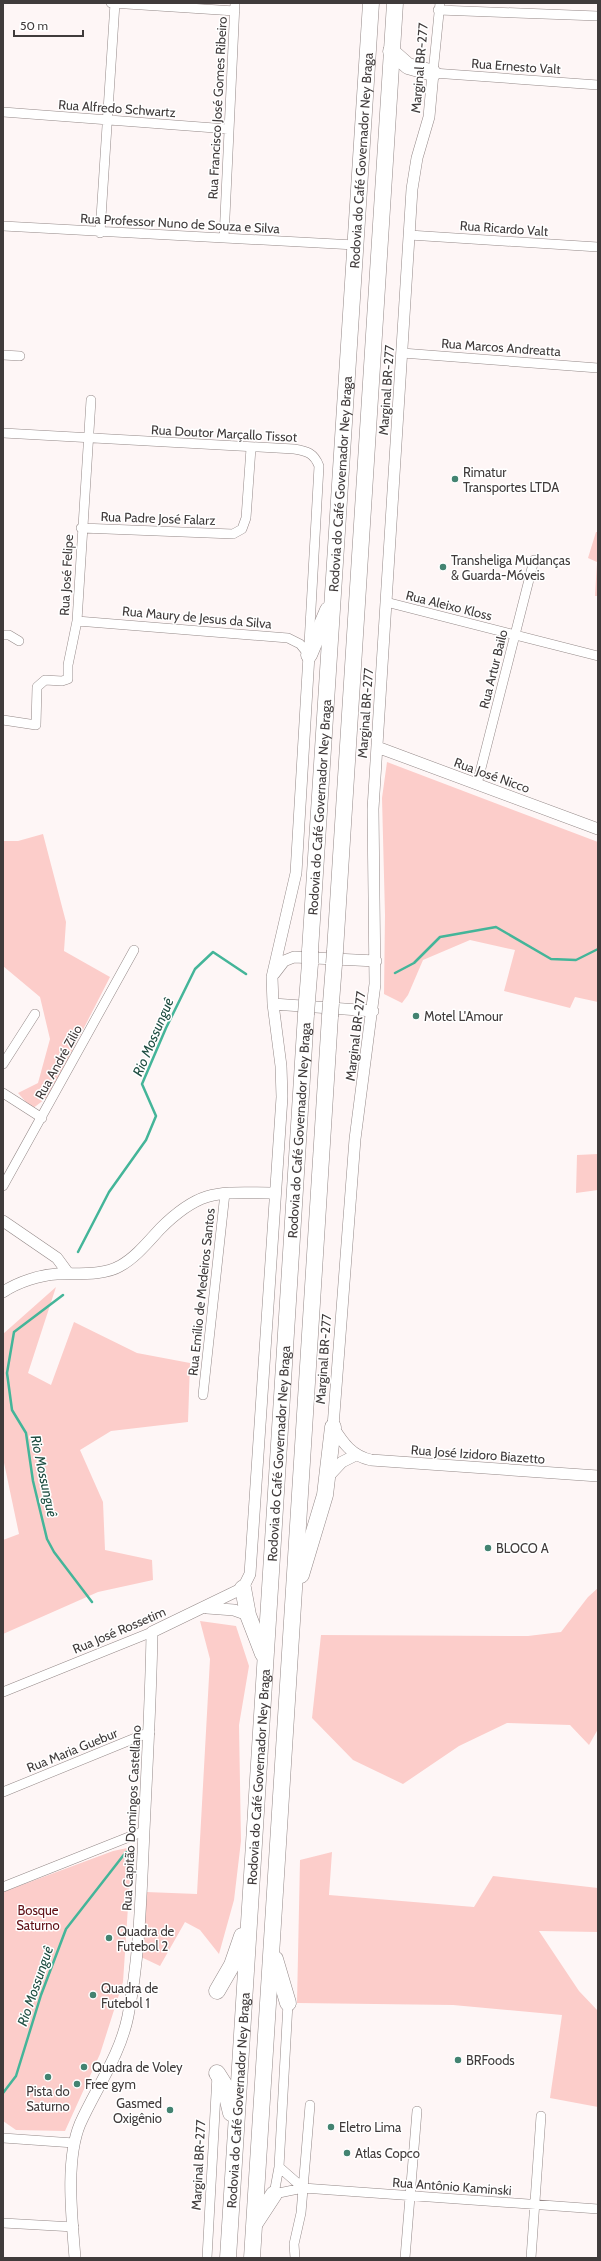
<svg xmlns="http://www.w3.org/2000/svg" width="601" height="2261" font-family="Cabin,sans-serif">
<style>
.green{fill:#fccdca}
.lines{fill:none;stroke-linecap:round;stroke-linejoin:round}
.stream{stroke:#44b599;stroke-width:2.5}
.minor-casing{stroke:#948988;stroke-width:10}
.tertiary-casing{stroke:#948988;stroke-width:12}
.motorway-casing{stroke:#948988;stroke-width:17}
.minor{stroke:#fff;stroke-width:9}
.tertiary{stroke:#fff;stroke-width:11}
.motorway{stroke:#fff;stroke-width:16}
.motorway-bridge-casing{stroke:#948988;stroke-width:17;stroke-linecap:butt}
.motorway-bridge{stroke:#fff;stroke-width:16}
.poi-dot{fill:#438371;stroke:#fff;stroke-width:1.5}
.labels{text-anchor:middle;stroke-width:3;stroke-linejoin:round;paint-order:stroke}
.street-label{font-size:13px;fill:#403b3b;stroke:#fff}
.poi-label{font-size:13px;fill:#403b3b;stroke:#fff;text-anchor:start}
.park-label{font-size:13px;fill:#5f0f15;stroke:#fff}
.water-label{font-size:14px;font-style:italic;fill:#204f43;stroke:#fff}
</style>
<rect width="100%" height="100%" fill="#fef6f6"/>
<path class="green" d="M596 532H598V596H595L597 562 588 558Z
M387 762 598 842V1002L575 997 570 1008 504 991 515 950 470 940 423 960 408 995 402 1003 384 994 385 915 382 798Z
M43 834 66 922 64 951 110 977 49 1096 32 1109 18 1093 38 1083 50 1039 40 997 3 966V841H18Z
M598 1154V1190L576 1193 577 1155Z
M56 1287 28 1373 51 1385 74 1322 137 1353 190 1363 188 1422 111 1431 80 1450 103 1502 105 1550 152 1560 153 1580 98 1592 3 1634V1540L19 1534 3 1458V1334Z
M598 1588V1729L589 1745 570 1725 507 1723 459 1746 403 1784 353 1760 312 1718 321 1635 528 1636 561 1632 588 1597Z
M200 1621 236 1626 249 1666 239 1725 241 1841 234 1900 219 1954 200 1930 185 1922 160 1966 141 1957 146 1892 197 1894 210 1659Z
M132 1847 123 1982 100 2054 65 2131 16 2130 3 2121V1892L113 1851Z
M332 1852 329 1895 474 1907 493 1876 598 1888V1932L539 1931 579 1991 598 2011V2107L550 2098 562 2015 453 2005 297 2003 300 1860Z"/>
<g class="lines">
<path class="stream" d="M395 973 414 963 440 937 496 927 551 959 576 960 598 949
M78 1252 109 1192 146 1140 156 1116 142 1084 166 1028 195 969 213 952 246 974
M63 1295 14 1332 7 1373 12 1410 26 1433 33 1481 47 1539 54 1552 92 1602
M3 2093 16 2076 41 1995 66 1929 126 1852"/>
<g class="minor-casing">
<path id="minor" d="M111 3 235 11
M440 3 433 73 598 85
M438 10 598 16
M3 112 228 129
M3 226 355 245
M100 233 115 3
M409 235 598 247
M224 238 235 3
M402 353 598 368
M3 355 20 356
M3 433 294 449C307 451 314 453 319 466L309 644
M81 528 233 534 242 529 246 518 251 448
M386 602 598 656
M77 621 288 638 300 644 309 655
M3 635H9L19 641
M3 720 36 725 37 687 45 680 62 681 68 679V665L77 621 91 400
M477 784 534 560
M3 1064 35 1014
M3 1093 42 1118
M3 1186 134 950
M203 1395 225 1193
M3 1692 152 1632
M3 1792 150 1732
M3 1887 144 1831
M3 2138 74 2143
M279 2167 303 2188
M274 2194 303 2188 598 2209
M274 2194 279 2167 288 2003
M3 2223 74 2227
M207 2258 217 2075
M295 2258 294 2244 301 2213 310 2105
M405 2258 417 2111
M531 2258 541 2116"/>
</g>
<g class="tertiary-casing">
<path id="tertiary" d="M433 73 429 117 417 158 412 189 373 809 375 984 355 1139 333 1427C343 1443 352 1456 371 1460L598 1476
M377 747 598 829
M274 974 284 961 294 957 376 961
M273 1004 373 1011
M3 1221 57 1258 68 1273
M3 1292C18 1282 40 1275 57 1274 76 1273 103 1276 120 1266 135 1258 148 1242 160 1229 202 1187 220 1193 275 1193
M328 1477 342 1462 356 1455
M207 1608 234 1610 248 1615
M75 2258C72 2219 65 2160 80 2124 96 2088 120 2056 128 2016 140 1955 141 1893 144 1831 147 1764 151 1698 152 1632L243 1588 250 1574 282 1097 281 1066 273 1004 272 977 296 873 309 655"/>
</g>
<g class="motorway-casing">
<g id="motorway">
<path d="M391 51 408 66 433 73"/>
<path d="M309 655 328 610"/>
<path id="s1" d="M310 951 371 3"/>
<path d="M335 951 395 3"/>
<path d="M307 1001 310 963"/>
<path d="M331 1003 334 964"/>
<path d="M301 1575 325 1495 333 1427"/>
<path d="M243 1588 248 1615 263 1654"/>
<path d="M275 1959 288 2003"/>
<path d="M217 1991 232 1965 242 1936"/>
<path d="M217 2073 224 2084 231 2113"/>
<path d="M255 2223 274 2194"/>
<path id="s2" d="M228 2258 306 1014"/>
<path d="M252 2258 330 1016"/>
</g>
</g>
<use href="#minor" class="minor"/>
<use href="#tertiary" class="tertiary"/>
<use href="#motorway" class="motorway"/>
<g class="motorway-bridge-casing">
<path id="motorway-bridge" d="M310 963V951
M334 964 335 951
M306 1014 307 1001
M330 1016 331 1003"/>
</g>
<use href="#motorway-bridge" class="motorway-bridge"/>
</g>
<g class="poi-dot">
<circle cx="455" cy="479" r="4"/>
<circle cx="443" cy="567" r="4"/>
<circle cx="416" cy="1016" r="4"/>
<circle cx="488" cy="1548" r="4"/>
<circle cx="109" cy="1938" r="4"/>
<circle cx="93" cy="1995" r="4"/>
<circle cx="458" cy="2060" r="4"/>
<circle cx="84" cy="2067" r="4"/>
<circle cx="48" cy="2077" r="4"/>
<circle cx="77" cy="2084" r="4"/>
<circle cx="170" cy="2110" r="4"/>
<circle cx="331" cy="2127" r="4"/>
<circle cx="347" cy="2153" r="4"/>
</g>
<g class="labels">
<g class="street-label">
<text transform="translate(516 66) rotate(4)" y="5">Rua Ernesto Valt</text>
<text transform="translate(419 68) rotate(-85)" y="5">Marginal BR-277</text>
<text transform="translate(117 108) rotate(4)" y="5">Rua Alfredo Schwartz</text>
<text transform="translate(217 108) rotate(-87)" y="5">Rua Francisco José Gomes Ribeiro</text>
<text dy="5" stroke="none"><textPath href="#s1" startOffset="792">Rodovia do Café Governador Ney Braga</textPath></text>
<text transform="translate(180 223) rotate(3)" y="5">Rua Professor Nuno de Souza e Silva</text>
<text transform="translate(504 228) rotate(4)" y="5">Rua Ricardo Valt</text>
<text transform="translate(501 347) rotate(4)" y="5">Rua Marcos Andreatta</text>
<text transform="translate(386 390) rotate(-86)" y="5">Marginal BR-277</text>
<text transform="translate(224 433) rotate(3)" y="5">Rua Doutor Marçallo Tissot</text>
<text dy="5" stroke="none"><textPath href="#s1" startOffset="468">Rodovia do Café Governador Ney Braga</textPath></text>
<text transform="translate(158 518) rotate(2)" y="5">Rua Padre José Falarz</text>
<text transform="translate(66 575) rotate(-87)" y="5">Rua José Felipe</text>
<text transform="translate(449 605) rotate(14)" y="5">Rua Aleixo Kloss</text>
<text transform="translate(197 617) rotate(5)" y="5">Rua Maury de Jesus da Silva</text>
<text transform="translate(493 669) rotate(-76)" y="5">Rua Artur Bailo</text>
<text transform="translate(365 713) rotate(-86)" y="5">Marginal BR-277</text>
<text transform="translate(492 775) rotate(20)" y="5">Rua José Nicco</text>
<text dy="5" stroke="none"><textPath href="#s1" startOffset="144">Rodovia do Café Governador Ney Braga</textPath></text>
<text transform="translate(355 1036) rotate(-83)" y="5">Marginal BR-277</text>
<text transform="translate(58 1062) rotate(-61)" y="5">Rua André Zilio</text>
<text dy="5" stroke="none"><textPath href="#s2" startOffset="1130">Rodovia do Café Governador Ney Braga</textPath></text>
<text transform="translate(201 1292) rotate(-84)" y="5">Rua Emílio de Medeiros Santos</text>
<text transform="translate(323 1359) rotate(-86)" y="5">Marginal BR-277</text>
<text dy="5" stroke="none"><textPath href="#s2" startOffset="806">Rodovia do Café Governador Ney Braga</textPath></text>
<text transform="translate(478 1454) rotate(4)" y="5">Rua José Izidoro Biazetto</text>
<text transform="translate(119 1630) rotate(-23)" y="5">Rua José Rossetim</text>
<text transform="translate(72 1750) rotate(-22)" y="5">Rua Maria Guebur</text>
<text dy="5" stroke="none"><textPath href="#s2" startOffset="482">Rodovia do Café Governador Ney Braga</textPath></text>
<text transform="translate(131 1818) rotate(-87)" y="5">Rua Capitão Domingos Castellano</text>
<text dy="5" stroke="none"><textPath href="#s2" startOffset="158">Rodovia do Café Governador Ney Braga</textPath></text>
<text transform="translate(198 2165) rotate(-87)" y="5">Marginal BR-277</text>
<text transform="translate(452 2186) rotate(4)" y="5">Rua Antônio Kaminski</text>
</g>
<g class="poi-label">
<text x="463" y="477">Rimatur<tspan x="463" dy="15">Transportes LTDA</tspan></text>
<text x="451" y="565">Transheliga Mudanças<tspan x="451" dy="15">&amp; Guarda-Móveis</tspan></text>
<text x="424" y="1021">Motel L'Amour</text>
<text x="496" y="1553">BLOCO A</text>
<text x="117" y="1936">Quadra de<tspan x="117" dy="15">Futebol 2</tspan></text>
<text x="101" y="1993">Quadra de<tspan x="101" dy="15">Futebol 1</tspan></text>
<text x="466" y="2065">BRFoods</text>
<text x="92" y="2072">Quadra de Voley</text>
<text x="85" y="2089">Free gym</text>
<text x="48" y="2096" text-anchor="middle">Pista do<tspan x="48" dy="15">Saturno</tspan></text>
<text x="162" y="2108" text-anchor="end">Gasmed<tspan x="162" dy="15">Oxigênio</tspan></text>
<text x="339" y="2132">Eletro Lima</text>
<text x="355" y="2158">Atlas Copco</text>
</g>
<g class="park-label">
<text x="38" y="1915">Bosque<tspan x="38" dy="15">Saturno</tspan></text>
</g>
<g class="water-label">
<text transform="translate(153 1037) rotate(-67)" y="5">Rio Mossunguê</text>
<text transform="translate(44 1476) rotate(78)" y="5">Rio Mossunguê</text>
<text transform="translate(35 1986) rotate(-71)" y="5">Rio Mossunguê</text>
</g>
</g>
<rect width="601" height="2261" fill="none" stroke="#403b3b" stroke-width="8"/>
<path d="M14 30v6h69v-6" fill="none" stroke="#403b3b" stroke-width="2"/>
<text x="20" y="30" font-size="12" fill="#403b3b" stroke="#ffffff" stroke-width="3" paint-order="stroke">50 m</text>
</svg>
